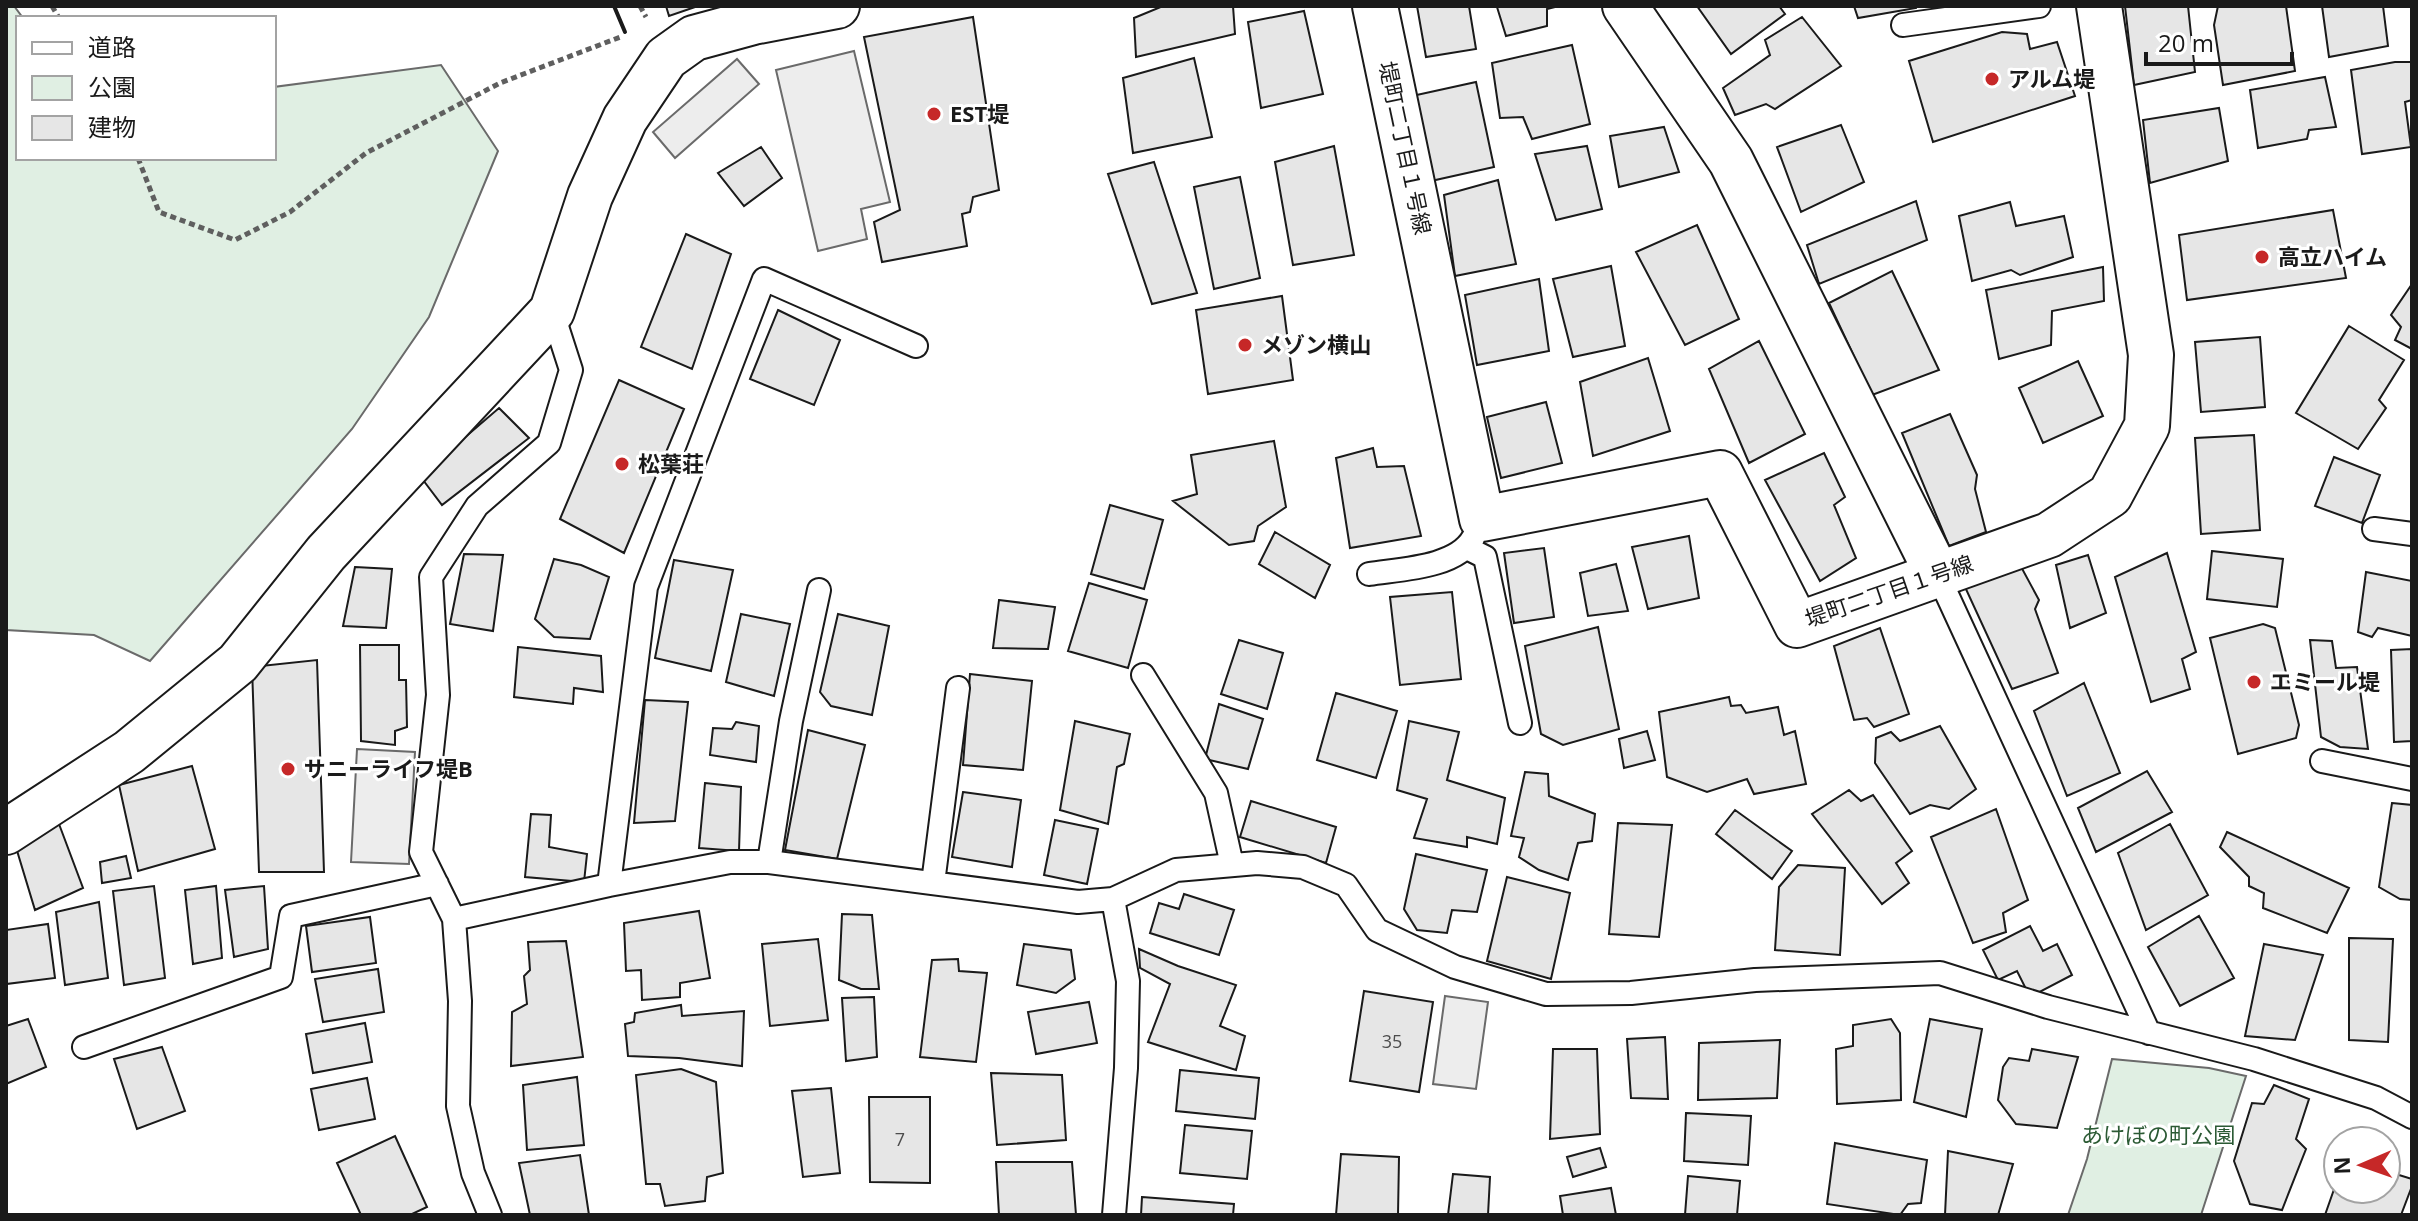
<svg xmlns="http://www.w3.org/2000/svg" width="2418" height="1221" font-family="'Open Sans','Noto Sans JP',sans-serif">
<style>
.green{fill:#e0efe3;stroke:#6a6a6a;stroke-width:2}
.parking{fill:#ededed;stroke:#6a6a6a;stroke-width:2}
.building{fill:#e6e6e6;stroke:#1a1a1a;stroke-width:2}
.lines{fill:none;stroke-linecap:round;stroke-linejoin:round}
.lane-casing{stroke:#1a1a1a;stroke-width:26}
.street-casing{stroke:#1a1a1a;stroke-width:48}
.path{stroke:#5f5f5f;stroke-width:5;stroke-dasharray:6 4;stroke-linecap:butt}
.lane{stroke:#fff;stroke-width:22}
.street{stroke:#fff;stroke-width:44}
.wall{stroke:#1a1a1a;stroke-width:4}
.poi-dot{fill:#c62828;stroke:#fff;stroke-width:3}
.labels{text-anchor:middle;stroke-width:6;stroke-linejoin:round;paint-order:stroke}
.number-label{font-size:18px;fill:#4d4d4d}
.poi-label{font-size:22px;font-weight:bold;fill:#1a1a1a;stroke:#fff;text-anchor:start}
.street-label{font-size:22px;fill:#1a1a1a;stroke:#fff}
.park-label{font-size:22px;fill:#2b5a34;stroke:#fff}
</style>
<rect width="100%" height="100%" fill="#fff"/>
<path class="green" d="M6 6H14L23 18H18V158H274V87L441 65 498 151 429 317 352 429 150 661 94 635 6 630Z
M2112 1059 2209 1068 2246 1076 2201 1215H2068L2087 1159Z"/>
<path class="parking" d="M854 51 890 202 861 209 867 239 818 251 776 70Z
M737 59 759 84 675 158 653 132Z
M357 749 415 752 409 864 351 862Z
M1445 996 1488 1002 1476 1089 1433 1084Z"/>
<path class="building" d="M666 6H698L669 16Z
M1163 6H1233L1235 34 1136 57 1134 18Z
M1417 6H1469L1476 49 1426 57Z
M1559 6 1547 9V26L1506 36 1497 7Z
M1697 6H1779L1785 14 1731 54Z
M1854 6H1916V8L1858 18Z
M2125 6H2188L2195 72 2134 85Z
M2218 6H2286L2295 71 2223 85 2214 25Z
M2322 6H2383L2388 46 2329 57Z
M1304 11 1323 94 1261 108 1248 22Z
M973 17 999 190 973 197 970 212 962 214 967 246 882 262 874 222 900 210 864 37Z
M1802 17 1841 66 1775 109 1766 104 1735 115 1723 88 1770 55 1765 40Z
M2002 32 2027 34 2030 49 2057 42 2075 96 1933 142 1909 61Z
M1572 45 1590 124 1532 139 1523 117 1500 118 1492 63Z
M1194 58 1212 137 1133 153 1123 78Z
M2395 62H2412V100L2405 102 2411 147 2362 154 2351 70Z
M2325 77 2336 127 2309 130 2307 139 2258 148 2250 90Z
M1476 82 1494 167 1431 181 1412 96Z
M2219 108 2228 161 2150 183 2143 120Z
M1841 125 1864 182 1801 212 1777 147Z
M1664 127 1679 172 1619 187 1610 136Z
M1334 146 1354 255 1293 265 1275 162Z
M1587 146 1602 209 1556 220 1535 154Z
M761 147 782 178 744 206 718 173Z
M1154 162 1197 293 1152 304 1108 174Z
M1240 177 1260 278 1214 289 1194 187Z
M1498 180 1516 264 1455 276 1444 195Z
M1916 201 1927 240 1819 284 1807 245Z
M2010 202 2016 226 2064 216 2073 257 2020 275 2011 270 1972 281 1959 216Z
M2333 210 2346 278 2187 300 2179 235Z
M1697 225 1739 319 1685 345 1636 252Z
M686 234 731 254 692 369 641 347Z
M1611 266 1625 346 1573 357 1553 279Z
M2103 267 2104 301 2052 311 2051 345 1999 359 1986 290Z
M1892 271 1939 370 1872 395 1829 303Z
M1539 279 1549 351 1477 365 1465 295Z
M2412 284V349L2395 340 2401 327 2391 315Z
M1282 296 1293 380 1208 394 1196 310Z
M778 310 840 340 814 405 750 379Z
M2349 326 2404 360 2379 400 2386 408 2358 449 2296 413Z
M2260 337 2265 407 2201 412 2195 342Z
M1759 341 1805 434 1749 463 1709 369Z
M1648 358 1670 431 1593 456 1580 382Z
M2078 361 2103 416 2043 443 2019 388Z
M619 380 684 409 624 553 560 519Z
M1546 402 1562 463 1501 478 1487 417Z
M499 408 529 438 442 505 420 476Z
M1950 414 1977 475 1975 489 1986 532 1949 546 1902 433Z
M2254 435 2260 530 2201 534 2195 438Z
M1274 441 1286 507 1258 526 1254 541 1229 545 1173 501 1197 494 1191 455Z
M1373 448 1377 467 1404 466 1421 536 1350 548 1336 458Z
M1824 453 1845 497 1834 505 1856 558 1820 581 1765 480Z
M2334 457 2380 475 2362 523 2315 506Z
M1110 505 1163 520 1144 589 1091 574Z
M1275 532 1330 565 1315 598 1259 564Z
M1689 536 1699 598 1648 609 1632 547Z
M1544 548 1554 617 1514 623 1504 553Z
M2212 551 2283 559 2277 607 2207 599Z
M2167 553 2196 652 2182 659 2190 689 2151 702 2115 577Z
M464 554 503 555 493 631 450 624Z
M2088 555 2106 613 2070 628 2056 565Z
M554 559 581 565 609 577 590 639 554 637 535 619Z
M674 560 733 570 711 671 655 658Z
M2019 563 2039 600 2035 609 2058 673 2012 689 1965 587Z
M1616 564 1628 611 1588 616 1580 573Z
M355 567 392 569 386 628 343 626Z
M2366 572 2412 581V636L2378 628 2372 637 2358 632Z
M1089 583 1147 600 1128 668 1068 651Z
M1452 592 1461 679 1400 685 1390 597Z
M999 600 1055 607 1048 649 993 648Z
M741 614 790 624 774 696 726 682Z
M838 614 889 626 872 715 831 706 820 692Z
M2263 624 2275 628 2299 725 2296 738 2238 754 2210 638Z
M1598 627 1619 729 1563 745 1541 734 1525 646Z
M1880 628 1909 714 1874 727 1867 718 1854 720 1834 646Z
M1239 640 1283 653 1267 709 1221 694Z
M2310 640 2332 641 2336 668 2357 667 2368 749 2340 747 2321 737Z
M360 645H399V680H406L407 727 395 731V745L361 741Z
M518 647 601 656 603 692 574 688 573 704 514 697Z
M2412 649V741L2394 742 2391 650Z
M317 660 324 872H259L252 667Z
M970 674 1032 681 1023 770 963 765Z
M2084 683 2120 773 2067 796 2034 711Z
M1336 693 1397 711 1376 778 1317 760Z
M1729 697 1731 706 1741 705 1746 713 1778 707 1784 735 1795 731 1806 784 1754 794 1747 779 1707 792 1667 777 1659 712Z
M645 700 688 702 675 821 634 823Z
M1219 704 1263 719 1248 769 1205 759Z
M1075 721 1130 734 1124 764 1117 767 1108 824 1060 810Z
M1409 721 1459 732 1447 780 1505 798 1497 844 1467 837V847L1414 838 1427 799 1397 790Z
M736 722 759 726 756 762 710 755 713 728 732 729Z
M1940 726 1976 789 1949 809 1930 805 1910 814 1875 763 1876 738 1891 732 1900 741Z
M808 730 865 745 837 859 785 850Z
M1647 731 1655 760 1624 768 1619 739Z
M192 766 215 849 138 871 119 785Z
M2147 771 2172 812 2096 852 2078 808Z
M1525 772 1548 774 1549 796 1595 814 1592 841 1578 843 1568 880 1539 870 1519 857 1524 838 1511 836Z
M705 783 741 787 739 851 699 848Z
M1849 790 1861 801 1873 795 1912 851 1896 863 1909 883 1882 904 1812 814Z
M963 792 1021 800 1012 867 952 857Z
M1251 801 1336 827 1326 863 1240 837Z
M2392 803 2412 805V900L2400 899 2379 887Z
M1996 809 2028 900 2003 913 2006 932 1973 943 1931 837Z
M1735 810 1792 851 1772 879 1716 834Z
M531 814 551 815 549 847 587 854 584 882 525 877Z
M1055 820 1098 829 1087 884 1044 875Z
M1618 823 1672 825 1659 937 1609 934Z
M59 824 83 888 35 910 15 844Z
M2170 824 2208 895 2146 930 2118 853Z
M2227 832 2349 888 2327 933 2263 908 2264 893 2249 886V877L2220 847Z
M1416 854 1487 870 1477 912 1452 910 1447 933 1417 930 1404 909Z
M126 856 131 878 102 883 100 862Z
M1798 865 1845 868 1840 955 1775 950 1779 887Z
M1507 877 1570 893 1551 979 1487 961Z
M154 886 165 978 124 985 113 891Z
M216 886 222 958 193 964 185 890Z
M264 886 268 949 234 957 225 890Z
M1184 894 1234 910 1219 955 1150 933 1159 903 1179 909Z
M99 902 108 978 65 985 56 912Z
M699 911 710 978 680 983V997L642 1000 641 970 626 971 624 923Z
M842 914 872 915 879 989H861L839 980Z
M2199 916 2234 978 2180 1006 2148 947Z
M370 917 376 963 312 972 306 926Z
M48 924 55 978 6 984V930Z
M2030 926 2043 951 2057 944 2072 975 2030 997 2017 971 1998 980 1983 950Z
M2349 938 2393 939 2388 1042 2349 1040Z
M818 939 828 1020 770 1026 762 944Z
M566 941 583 1057 511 1066 512 1012 527 1004 524 976 530 970 528 942Z
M1024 944 1071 950 1075 979 1056 993 1017 985Z
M2264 944 2323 955 2295 1040 2245 1036Z
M1139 949 1178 966 1236 985 1220 1026 1245 1036 1236 1070 1148 1042 1170 984 1140 968Z
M958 959 959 971 987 973 976 1062 920 1057 932 960Z
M378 969 384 1012 323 1022 315 979Z
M1364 991 1433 1002 1419 1092 1350 1081Z
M874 997 877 1057 846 1061 842 998Z
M1089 1002 1097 1043 1036 1054 1028 1012Z
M681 1005 682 1016 744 1011 742 1066 679 1058 628 1056 625 1024 634 1022 635 1013Z
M28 1019 46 1067 6 1084V1026Z
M1891 1019 1900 1033 1901 1100 1837 1104 1836 1049 1853 1046V1025Z
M1930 1019 1982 1029 1966 1117 1914 1102Z
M365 1023 372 1062 313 1073 306 1034Z
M1665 1037 1668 1099 1631 1098 1627 1039Z
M1780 1040 1777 1098 1698 1100 1699 1043Z
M162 1047 185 1111 137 1129 114 1059Z
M1553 1049H1597L1600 1134 1550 1139Z
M2032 1049 2078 1057 2057 1128 2016 1124 1998 1100 2003 1067 2009 1058 2029 1061Z
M681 1069 716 1082 723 1173 707 1177 705 1201 665 1206 660 1184H646L636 1075Z
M1180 1070 1259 1078 1255 1119 1176 1111Z
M991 1073 1062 1075 1066 1140 997 1145Z
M577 1077 584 1145 527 1150 523 1085Z
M367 1078 375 1119 319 1130 311 1089Z
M2274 1085 2309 1099 2296 1139 2306 1149 2282 1210 2250 1204 2234 1161 2252 1103 2264 1104Z
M831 1088 840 1173 803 1177 792 1091Z
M869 1097H930V1183L870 1182Z
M1686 1113 1751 1116 1748 1165 1684 1161Z
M1185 1125 1252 1131 1247 1179 1180 1173Z
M395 1136 427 1207 410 1215H361L337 1163Z
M1835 1143 1927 1160 1921 1203 1908 1204 1900 1215 1827 1204Z
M1600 1148 1606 1167 1573 1177 1567 1157Z
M1948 1151 2013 1164 1998 1215H1945Z
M1341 1154 1399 1157 1398 1215H1336Z
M580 1155 589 1215H530L519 1163Z
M996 1162H1072L1076 1215H999Z
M2386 1171 2412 1179V1186L2401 1215H2325L2338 1178V1189H2386Z
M1453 1174 1490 1177 1488 1215H1448Z
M1688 1176 1740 1181 1737 1215H1685Z
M1611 1188 1616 1215H1563L1560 1196Z
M1142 1197 1234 1204 1233 1215H1141Z"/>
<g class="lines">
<g class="lane-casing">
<path id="lane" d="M1903 25 2039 6
M2374 529 2412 534
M1467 548 1485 557 1520 723
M1937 573 2149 1033
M1369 574C1400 569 1456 568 1473 538
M1143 675 1216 793 1232 865
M2322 761 2412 779
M769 862 791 721 819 590
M933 883 958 688
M609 885 646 587 764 279 916 346
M1113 899 1128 981 1126 1068 1114 1215
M454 919 421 852 438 695 431 577 477 506 549 443 571 370 552 311
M84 1047 281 977 291 916 437 884
M490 1215 473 1173 458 1106 460 1001 454 919 609 885 730 862H769L1078 902 1113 899 1176 870 1257 863 1303 867 1346 885 1377 930 1455 967 1546 994 1631 993 1755 980 1940 973 2048 1007 2254 1059 2376 1098 2412 1117"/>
</g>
<g class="street-casing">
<path id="street" d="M1375 6 1482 519 1720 473 1797 625 2049 535 2110 495 2147 426 2151 355 2099 6
M1625 6 1731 161 1937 573
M6 832 129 752 238 663 326 553 552 311 590 196 625 119 666 58 694 38 753 22 837 6"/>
</g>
<path class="path" d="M52 6 59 18
M640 6 646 17
M138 158 159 212 235 240 290 212 366 153 500 83 623 36"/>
<use href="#lane" class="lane"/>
<use href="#street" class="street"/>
<path class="wall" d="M614 6 625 32"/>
</g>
<g class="poi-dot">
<circle cx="1992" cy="79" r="8"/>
<circle cx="934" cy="114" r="8"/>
<circle cx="2262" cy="257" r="8"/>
<circle cx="1245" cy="345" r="8"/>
<circle cx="622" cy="464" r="8"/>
<circle cx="2254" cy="682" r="8"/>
<circle cx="288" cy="769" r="8"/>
</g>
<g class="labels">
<g class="number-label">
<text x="1392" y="1048">35</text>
<text x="900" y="1146">7</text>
</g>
<g class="poi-label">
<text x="2008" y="87">アルム堤</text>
<text x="950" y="122">EST堤</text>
<text x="2278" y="265">高立ハイム</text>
<text x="1261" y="353">メゾン横山</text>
<text x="638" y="472">松葉荘</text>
<text x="2270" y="690">エミール堤</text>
<text x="304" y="777">サニーライフ堤B</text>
</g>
<g class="street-label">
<text transform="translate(1405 148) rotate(78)" y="8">堤町二丁目１号線</text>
<text transform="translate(1889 591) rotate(-19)" y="8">堤町二丁目１号線</text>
</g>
<g class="park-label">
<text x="2158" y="1143">あけぼの町公園</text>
</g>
</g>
<rect width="2418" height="1221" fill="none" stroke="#1a1a1a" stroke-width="16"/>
<rect x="16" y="16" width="260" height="144" fill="#ffffff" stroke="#a3a3a3" stroke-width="2"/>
<rect x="32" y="42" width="40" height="12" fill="#ffffff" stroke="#a3a3a3" stroke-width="2"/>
<text x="88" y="56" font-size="24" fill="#1a1a1a">道路</text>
<rect x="32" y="76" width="40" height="24" fill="#e0efe3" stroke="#a3a3a3" stroke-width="2"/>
<text x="88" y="96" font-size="24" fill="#1a1a1a">公園</text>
<rect x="32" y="116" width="40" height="24" fill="#e6e6e6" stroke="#a3a3a3" stroke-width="2"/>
<text x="88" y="136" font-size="24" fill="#1a1a1a">建物</text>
<g transform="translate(2362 1165) rotate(268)"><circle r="38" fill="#ffffff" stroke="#a3a3a3" stroke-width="2"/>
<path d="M0-6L14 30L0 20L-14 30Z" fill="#c62828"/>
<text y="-12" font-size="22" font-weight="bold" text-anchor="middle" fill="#1a1a1a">N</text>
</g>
<path d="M2146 52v12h146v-12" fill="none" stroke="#1a1a1a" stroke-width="4"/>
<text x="2158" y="52" font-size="24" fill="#1a1a1a" stroke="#ffffff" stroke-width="6" paint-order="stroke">20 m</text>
</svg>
